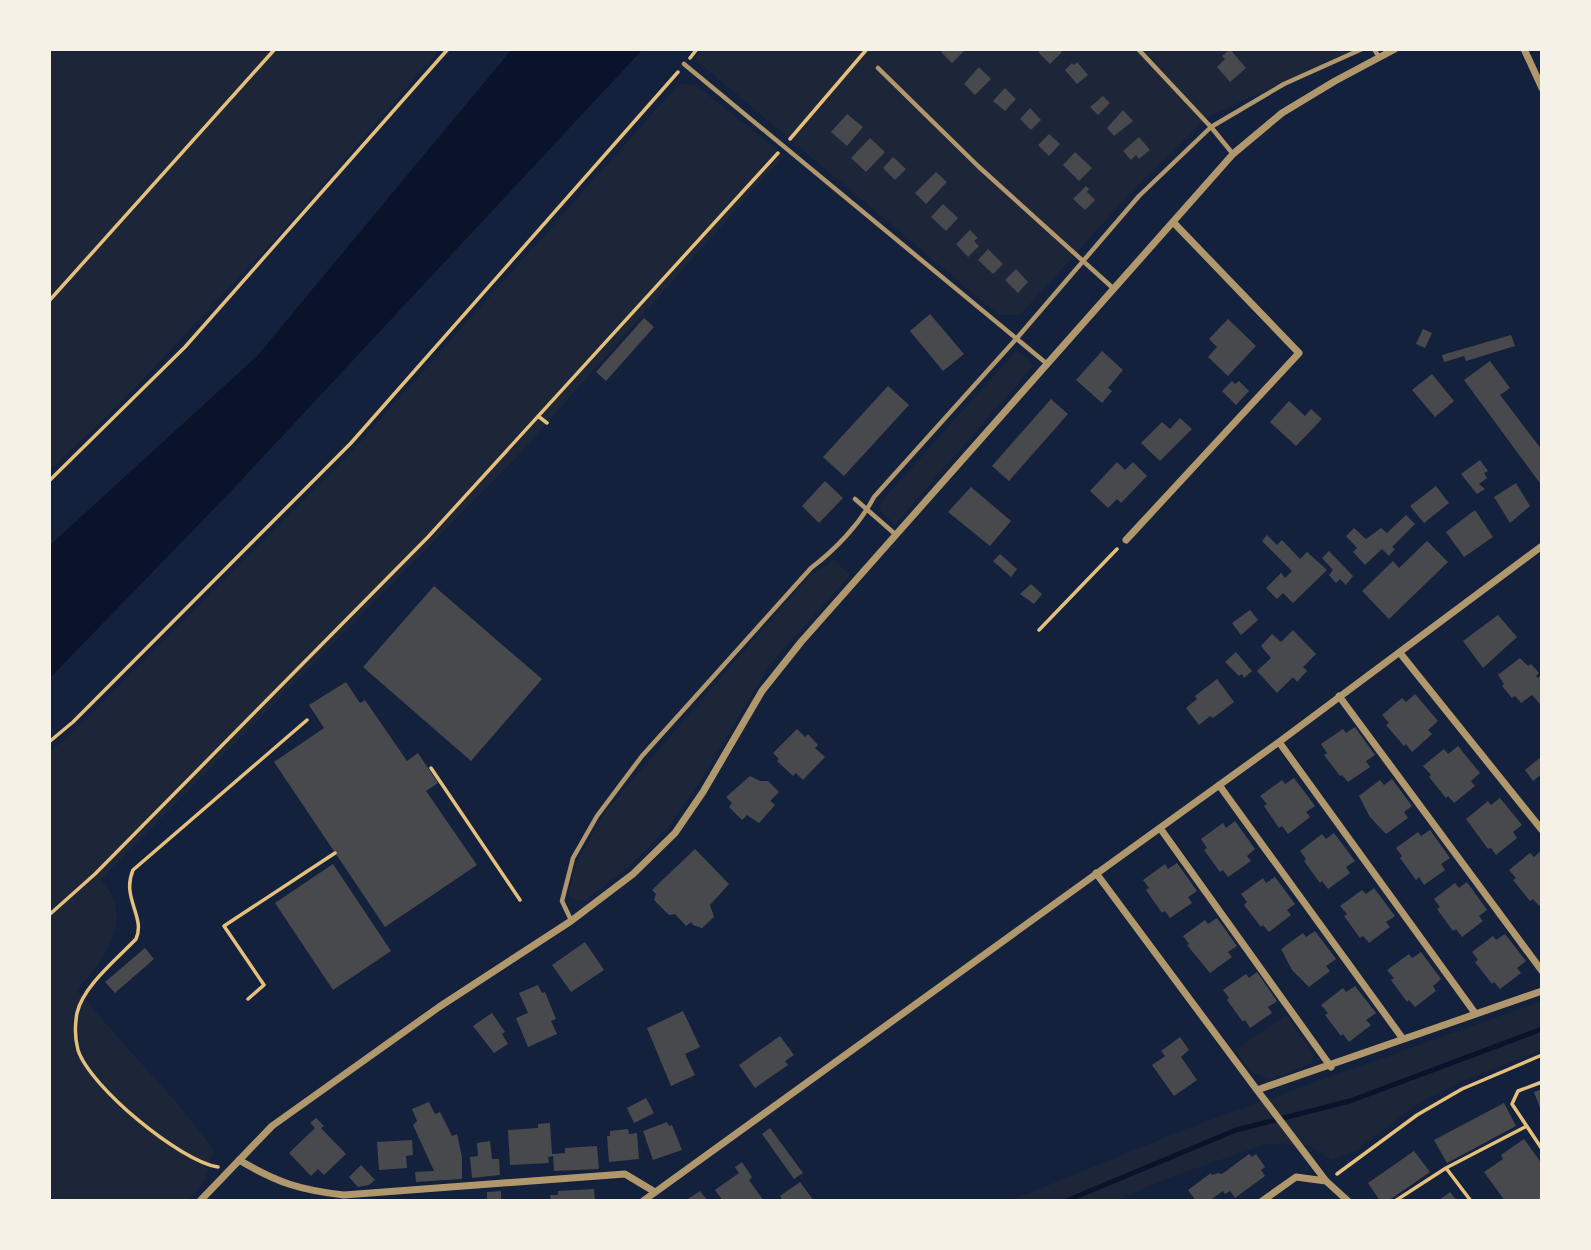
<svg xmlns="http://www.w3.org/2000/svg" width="1591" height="1250" font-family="'Fira Sans Condensed',sans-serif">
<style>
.green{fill:#1d2539}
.water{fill:#0b132b}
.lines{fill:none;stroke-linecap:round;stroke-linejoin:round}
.stream{stroke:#0b132b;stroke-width:5}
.building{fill:#48494c}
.path{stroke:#e5c07b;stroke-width:3.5}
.service{stroke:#b1986c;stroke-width:4.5}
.minor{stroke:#b1986c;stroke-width:7}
</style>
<rect width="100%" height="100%" fill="#14213d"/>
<path class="green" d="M49 49H440L279 235 122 401 49 471Z
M704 49H1356L1208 117 1135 188 1020 315H999L697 61 698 56Z
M687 84 697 86 784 155 515 459 100 880C104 885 111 892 113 898 127 933 98 967 76 990L182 1109 214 1150 204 1182 188 1201H58L49 1197V752L78 727 355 448 678 85Z
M1016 351 1027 357 1033 366 895 524 879 510 882 501Z
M834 560 850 575 771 663 698 785 667 829 627 868 584 901 572 899 568 893 578 860 605 812 808 577Z
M1542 1001V1050L1467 1079 1420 1102 1356 1151 1331 1160 1309 1145 1267 1144 1176 1175 1114 1201H1010L1188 1128Z
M1286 1015 1313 1054 1312 1063 1272 1079 1252 1073 1235 1050Z"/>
<path class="water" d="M512 49H643L235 487 49 679V546L257 356Z"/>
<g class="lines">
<path class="stream" d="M1066 1201 1236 1130 1350 1101 1542 1029"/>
</g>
<path class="building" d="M944 49H966L952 63 941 52Z
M1041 49H1059L1062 52 1050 64 1038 52Z
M1230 49 1246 68 1230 82 1217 67 1225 59 1222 56Z
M1077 62 1088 75 1077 84 1065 70 1072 63 1074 65Z
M979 67 991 79 975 95 964 84Z
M1005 88 1016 99 1005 111 993 101Z
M1103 96 1110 103 1098 115 1090 107Z
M1030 108 1041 120 1031 130 1020 119Z
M1123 110 1133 121 1114 136 1107 128Z
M847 114 863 127 847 146 831 132Z
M1049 134 1060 144 1049 156 1038 145Z
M1139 137 1150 150 1139 159 1136 155 1131 160 1123 151Z
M870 138 885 152 866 172 851 158Z
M1075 152 1092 168 1079 181 1063 165Z
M893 157 906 169 895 180 883 168Z
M936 172 947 182 926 204 915 193Z
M1086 186 1089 189 1087 192 1095 200 1085 210 1073 199Z
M943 204 958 218 946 231 931 217Z
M970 230 978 238 974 241 979 246 968 257 956 244Z
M988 249 1003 264 993 274 978 260Z
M1016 269 1028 282 1018 293 1005 280Z
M930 314 964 354 943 371 910 331Z
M644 318 654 327 606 381 596 372Z
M1228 319 1256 346 1228 376 1208 357 1217 347 1209 339Z
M1423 329 1432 333 1425 348 1416 344Z
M1511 335 1515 346 1466 361 1464 356 1444 362 1442 355Z
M1102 351 1123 370 1108 388 1112 391 1102 403 1076 380Z
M1490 361 1510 388 1500 395 1542 450V486L1464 380Z
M1432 374 1454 401 1435 417 1412 390Z
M1232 381 1235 384 1239 381 1249 391 1236 405 1222 391Z
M888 386 909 405 844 476 823 457Z
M1051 399 1068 414 1009 481 992 466Z
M1289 401 1305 416 1311 409 1322 419 1296 446 1270 422Z
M1180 418 1192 429 1160 461 1141 443 1162 422 1170 429Z
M1480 460 1488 471 1484 473 1487 478 1479 484 1485 489 1477 494 1461 474Z
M1117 462 1125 470 1133 462 1147 476 1121 503 1117 499 1108 508 1090 491Z
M825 481 843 498 819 523 802 506Z
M1516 483 1530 506 1510 523 1494 497Z
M1436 486 1449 503 1424 523 1410 506Z
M971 487 1011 521 990 546 948 512Z
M1475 510 1493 537 1464 557 1446 532Z
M1406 515 1415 524 1392 547 1395 549 1389 556 1382 549 1365 565 1353 552 1357 548 1346 536 1354 528 1366 539 1381 528 1387 533Z
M1267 535 1277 545 1282 540 1300 559 1307 552 1327 570 1293 603 1283 593 1277 599 1266 588 1281 573 1285 578 1292 571 1262 541Z
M1427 541 1448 562 1389 619 1362 591 1393 561 1399 568Z
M1329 551 1353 576 1346 585 1340 579 1336 583 1329 575 1333 570 1322 558Z
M1000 554 1017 569 1011 577 993 561Z
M1031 584 1042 594 1034 604 1020 594Z
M434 586 542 679 471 761 363 667Z
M1250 610 1258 620 1241 635 1232 623Z
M1498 615 1517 637 1483 668 1463 641Z
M1293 630 1316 654 1303 667 1307 671 1297 682 1293 677 1277 693 1257 671 1271 658 1261 646 1272 634 1281 642Z
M1236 652 1252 671 1244 678 1242 674 1239 676 1225 662Z
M1520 658 1528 666 1531 664 1539 673 1536 676 1538 678 1542 674V702L1540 704 1532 695 1521 703 1515 696 1512 698 1502 686 1504 684 1498 675Z
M1217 679 1234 702 1213 718 1210 716 1199 725 1186 708 1197 699 1195 696Z
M346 682 360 703 365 700 407 761 418 753 438 783 426 791 477 865 385 927 274 762 324 728 309 705Z
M1415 694 1438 721 1428 730 1432 734 1412 752 1406 744 1404 746 1386 725 1389 723 1382 715 1402 698 1406 702Z
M1355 727 1375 755 1366 761 1370 767 1348 782 1342 775 1340 776 1324 755 1327 753 1321 744 1343 729 1346 733Z
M797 729 805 737 808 734 818 745 815 748 825 757 803 780 796 773 793 776 777 761 779 759 773 753Z
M1458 746 1480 773 1471 781 1475 786 1454 803 1448 796 1446 798 1429 777 1431 775 1423 766 1444 749 1448 754Z
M1542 756V774L1533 781 1525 770Z
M750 776 760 781H768L779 792 770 801 775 805 759 823 747 815 742 820 729 807 732 803 726 797Z
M1294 778 1315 806 1306 812 1310 817 1288 834 1282 826 1279 828 1264 806 1267 804 1260 796 1282 780 1285 784Z
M1392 779 1412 806 1404 812 1408 818 1386 834 1370 817 1359 796 1380 780 1384 785Z
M1500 798 1522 825 1513 832 1517 838 1496 855 1491 848 1488 849 1466 819 1488 801 1491 805Z
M1235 821 1255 849 1247 856 1251 861 1228 877 1223 870 1220 872 1204 850 1207 848 1201 839 1223 823 1226 828Z
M1430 830 1450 858 1441 864 1445 870 1424 885 1419 877 1416 880 1400 858 1402 856 1396 848 1418 832 1421 836Z
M1334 833 1355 861 1346 867 1350 873 1328 889 1322 881 1320 883 1304 861 1306 859 1300 851 1322 834 1326 839Z
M695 849 729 884 710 905 714 917 702 928 693 925 691 922 686 926 675 914 669 915 654 900 656 894 652 890Z
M1542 850V903L1539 906 1533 899 1530 901 1513 880 1516 878 1509 870 1530 853 1534 857Z
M1177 863 1197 891 1188 897 1192 903 1170 918 1165 911 1162 913 1146 890 1149 888 1143 880 1165 864 1168 869Z
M333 864 391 951 333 990 275 903Z
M1275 877 1295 904 1287 910 1291 915 1269 932 1263 925 1261 927 1244 905 1247 902 1241 894 1263 878 1266 883Z
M1467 882 1487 910 1479 916 1483 921 1462 937 1456 929 1453 931 1437 909 1440 907 1434 899 1455 883 1459 888Z
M1374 888 1395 916 1386 922 1390 927 1369 943 1363 936 1360 938 1344 916 1347 914 1340 906 1362 890 1366 894Z
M1217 918 1237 946 1228 952 1232 957 1210 973 1187 945 1189 944 1183 936 1205 920 1208 924Z
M1315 931 1336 959 1326 966 1330 971 1309 987 1292 970 1281 949 1303 933 1306 937Z
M1505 934 1526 961 1517 968 1521 973 1500 989 1494 982 1492 984 1475 962 1478 960 1472 952 1493 936 1496 940Z
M585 942 604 970 571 992 552 965Z
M145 948 154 959 115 993 105 982Z
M1421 952 1441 979 1433 986 1436 991 1415 1007 1409 1000 1407 1002 1391 980 1394 978 1387 970 1409 954 1412 958Z
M1257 972 1277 1001 1268 1007 1272 1013 1250 1028 1245 1020 1243 1022 1227 1000 1229 998 1223 990 1246 974 1249 978Z
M538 985 542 993 545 992 556 1019 551 1021 557 1034 528 1047 516 1018 528 1013 519 993Z
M1355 986 1376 1013 1366 1020 1371 1025 1349 1042 1343 1034 1341 1036 1325 1015 1328 1013 1321 1005 1343 988 1346 992Z
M683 1011 700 1047 685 1054 695 1075 671 1086 647 1028Z
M492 1013 505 1032 502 1034 508 1044 494 1053 473 1026Z
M780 1036 794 1055 785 1061 788 1065 755 1088 739 1065Z
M1180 1037 1189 1050 1181 1057 1197 1080 1174 1096 1152 1065 1165 1056 1161 1051Z
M1542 1089V1113L1534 1092Z
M646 1098 654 1113 634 1123 627 1108Z
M429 1102 435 1114 440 1112 452 1136 457 1134 462 1157V1179L416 1182 415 1172 434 1171 413 1125 417 1121 412 1109Z
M1504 1103 1516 1126 1447 1163 1434 1140Z
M316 1118 324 1126 321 1128 346 1154 324 1175 318 1169 311 1176 289 1153 315 1128 310 1123Z
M667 1122 669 1126 672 1125 682 1150 653 1160 643 1131Z
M550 1123 552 1154 565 1153V1148L597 1146 599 1169 554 1171 553 1156 548 1157 549 1163 510 1165 508 1130 538 1128V1124Z
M770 1128 803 1173 794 1179 762 1134Z
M628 1129 629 1134 637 1133 639 1159 609 1162 607 1136H610V1131Z
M1524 1139 1542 1164V1201H1505L1484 1172 1503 1159 1501 1155Z
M412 1140 413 1155 406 1156 407 1168 379 1170 377 1142Z
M490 1141 492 1159H499L500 1175 472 1178 470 1157 478 1156 477 1143Z
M1414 1151 1430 1172 1388 1201H1380L1368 1183Z
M1249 1154 1252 1157 1256 1154 1265 1167 1261 1170 1265 1176 1235 1198 1230 1191 1225 1194 1223 1191 1209 1201H1196L1188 1190 1211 1173 1212 1175 1218 1173 1222 1174Z
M742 1162 752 1177 749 1180 764 1201H723L715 1190 739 1173 735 1167Z
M361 1165 375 1180 369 1185 358 1187 349 1177Z
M800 1182 814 1201H783L780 1196Z
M594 1189 595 1201H551L550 1195H558V1191Z
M501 1191V1201H487V1192Z
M700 1191 708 1201H685Z
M1450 1192 1457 1201H1438Z"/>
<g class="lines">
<path class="path" d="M690 58 697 49
M790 139 867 49
M49 301 275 49
M538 416 547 423
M49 481 185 347 448 49
M1039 630 1117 549
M49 742 73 722 351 443 678 72
M431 768 520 900
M49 915 95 874 428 537 778 153
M248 999 264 985 224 926 335 853
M1542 1082 1518 1091 1512 1104 1542 1149
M218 1167C180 1161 90 1087 78 1050 75 1039 75 1024 77 1013 83 986 118 958 136 939 146 917 121 898 133 870L307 720
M1446 1168 1471 1201
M1337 1174 1417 1115 1462 1089 1542 1055
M1395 1201 1446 1168 1525 1127"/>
<path class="service" d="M1138 49 1211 127 1233 154
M1374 49 1379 57
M684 64 1046 363
M878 68 979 167 1114 289
M855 499 895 534
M571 920 562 901 573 858 597 816 642 756 811 568C835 550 860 524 874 497L1017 338 1139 196 1211 127 1284 84 1362 49"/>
<path class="minor" d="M1524 49 1542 88
M1126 540 1299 353 1174 223
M1400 653 1542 830
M1339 696 1542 971
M1279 742 1475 1013
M1219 785 1403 1039
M1160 828 1331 1067
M1096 873 1257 1090 1542 991
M1257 1090 1326 1181 1348 1201
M239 1160C278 1183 300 1190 344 1195L625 1174 655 1192
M200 1201 272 1126 439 1007 571 921 633 874 675 833 703 792 762 691 801 642 1233 154 1282 113 1335 81 1395 49
M643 1201 1279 742 1542 546
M1262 1201 1296 1177 1326 1181"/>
</g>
<rect width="1591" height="1250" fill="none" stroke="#f6f1e7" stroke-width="102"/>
</svg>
